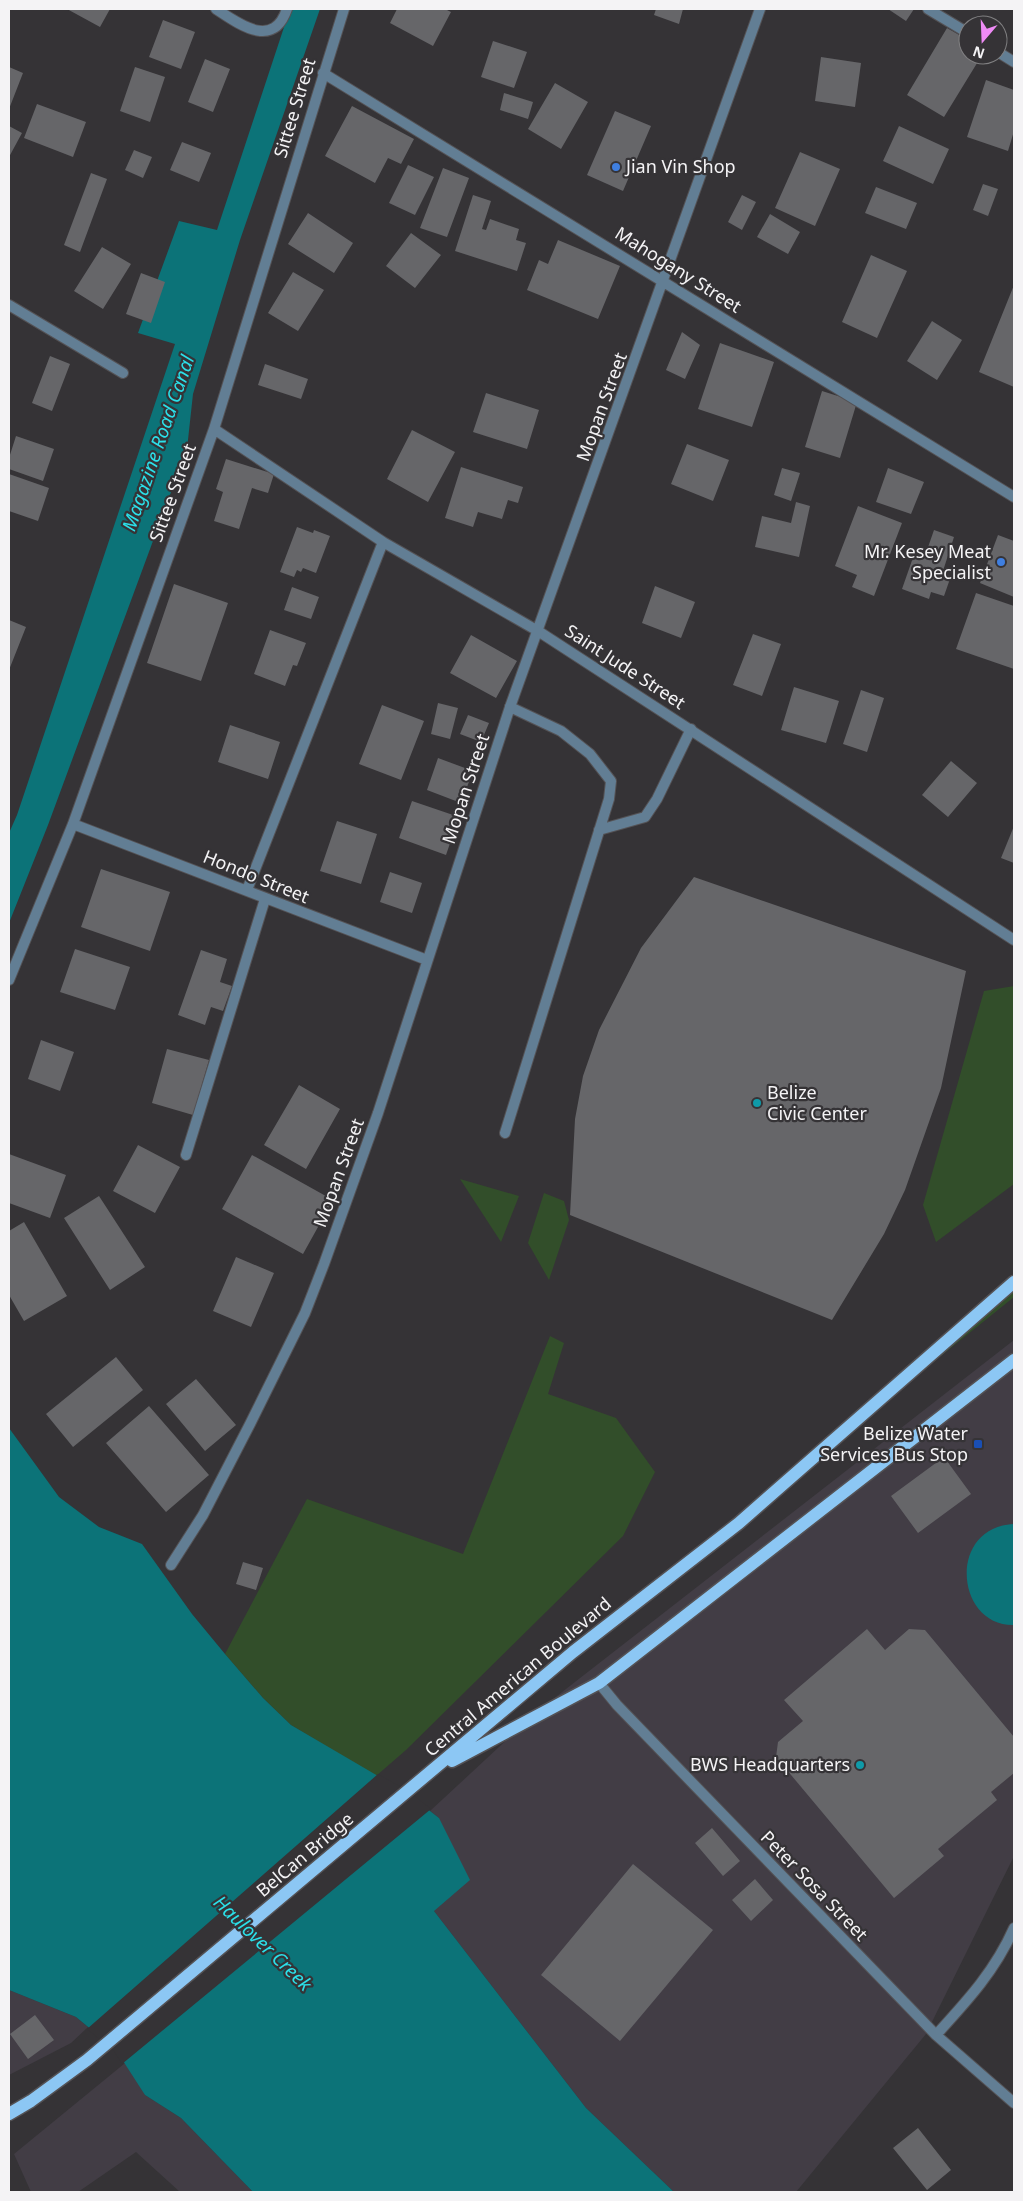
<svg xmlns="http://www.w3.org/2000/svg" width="1023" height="2201" font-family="'Noto Sans',sans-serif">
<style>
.built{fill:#423d45}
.green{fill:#324e2a}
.water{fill:#0c7378}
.pier{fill:#353336}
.building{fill:#666669}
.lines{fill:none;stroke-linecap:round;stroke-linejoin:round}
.lane-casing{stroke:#545255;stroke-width:12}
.street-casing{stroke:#545255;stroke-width:12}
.primary-casing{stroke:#545255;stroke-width:15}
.lane{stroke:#627e94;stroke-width:10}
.street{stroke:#627e94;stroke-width:10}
.primary{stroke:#8cc7f4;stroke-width:12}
.shop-dot{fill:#3f7fe0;stroke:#353336;stroke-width:2}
.culture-dot{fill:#0f9aa8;stroke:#353336;stroke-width:2}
.transit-dot{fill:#1a4fb4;stroke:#353336;stroke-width:2}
.labels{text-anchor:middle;stroke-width:4.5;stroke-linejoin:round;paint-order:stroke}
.street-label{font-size:18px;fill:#f4f3f5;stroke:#353336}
.poi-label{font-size:18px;fill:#f4f3f5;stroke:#353336;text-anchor:end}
.water-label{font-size:19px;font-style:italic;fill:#2be0e9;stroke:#353336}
</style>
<rect width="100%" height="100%" fill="#353336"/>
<path class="built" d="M1014 1340V1856L926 2034 796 2192H674L586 2108 434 1911 439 1818 430 1811 539 1710Z
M9 1990 76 2017 88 2027 71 2043 9 2075Z
M130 2059 145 2095 181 2118 253 2192H180L136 2152 78 2192H31L14 2154Z"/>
<path class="green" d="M1014 986V1184L936 1242 923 1205 984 991Z
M460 1179 519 1196 501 1242Z
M544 1193 564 1201 569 1220 549 1280 528 1243Z
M1014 1284V1297L808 1463Z
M550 1336 564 1343 548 1394 616 1418 655 1472 623 1536 406 1750 376 1776 291 1725 263 1698 225 1654 307 1499 463 1554Z"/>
<path class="water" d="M290 9H320L240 240 193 394 187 449 48 825 9 923V833L17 815 175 344 138 333 179 221 217 230Z
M9 1428 59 1497 99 1527 142 1544 192 1614 225 1654 263 1698 291 1725 407 1793 439 1818 470 1880 434 1911 586 2108 674 2192H253L181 2118 145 2095 116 2050 76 2017 9 1990Z
M1014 1524V1625C955 1626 947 1527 1014 1524Z"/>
<path class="pier" d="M378 1774 408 1791 431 1809 122 2064 114 2051 87 2029Z"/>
<path class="building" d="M67 9H110L100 27Z
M397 9H445L451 12 433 46 390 23Z
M656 9H683L679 24 654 15Z
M888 9H914L906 21Z
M163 20 195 32 181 69 149 57Z
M947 28 968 40V55H982L944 117 907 95Z
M493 41 527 52 514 88 481 77Z
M821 57 861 63 855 107 815 101Z
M205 59 230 69 213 112 188 102Z
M9 67 23 73 9 109Z
M135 67 165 77 150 122 120 111Z
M986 80 1014 90V131L1008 151 967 137Z
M555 83 588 102 561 149 528 129Z
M504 93 533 102 528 119 500 110Z
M37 104 86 122 73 157 24 138Z
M352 106 414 139 401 164 388 158 375 183 325 156Z
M615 111 651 126 623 191 587 175Z
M9 126 22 133 9 157Z
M899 126 949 149 933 184 883 161Z
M182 142 211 153 199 182 170 170Z
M134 150 152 157 143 178 125 170Z
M800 152 840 169 815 226 775 208Z
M408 165 434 177 415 215 389 203Z
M443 168 469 178 447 237 420 228Z
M91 173 107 179 80 252 64 245Z
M983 184 998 189 988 216 973 210Z
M876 187 917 203 906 229 865 213Z
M473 195 491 201 482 229 486 230 490 219 519 229 516 240 526 243 517 271 455 251Z
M742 195 756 202 742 230 728 222Z
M308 213 353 243 334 273 288 244Z
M770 214 800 232 788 254 757 237Z
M411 233 441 255 415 288 386 266Z
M558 240 620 266 598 319 527 290 539 260 548 264Z
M102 247 131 264 103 309 74 291Z
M871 255 907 271 877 338 842 322Z
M293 272 324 290 298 331 268 313Z
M141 273 165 282 151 323 126 314Z
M1014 285V387L979 372Z
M932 321 962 340 937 380 907 361Z
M682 332 700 345 685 379 666 370Z
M720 343 774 362 752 427 698 409Z
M50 356 70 364 52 411 32 403Z
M265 364 308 379 301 399 258 385Z
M822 391 857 402 840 458 805 447Z
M486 393 539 410 527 449 473 432Z
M412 430 455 452 428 502 387 479Z
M16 436 54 449 43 481 9 469V458Z
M687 444 729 460 713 501 671 484Z
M226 459 274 474 268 493 252 488 239 529 214 521 223 492 216 489Z
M461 467 523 487 518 503 508 500 502 519 478 512 473 527 445 518Z
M782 468 800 473 791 501 774 495Z
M888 468 924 482 911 514 876 502Z
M9 474 49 488 38 521 9 511Z
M796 502 810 506 799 557 755 547 762 516 791 523Z
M858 506 902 523 874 596 852 587 857 575 835 566Z
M297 527 313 533 314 530 330 536 316 573 303 568 301 572 297 570 294 577 280 572Z
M934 530 954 537 942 574 951 576 944 596 931 592 929 599 902 589 916 549 926 553Z
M998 535 1014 541V597L980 583Z
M174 584 228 603 201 681 147 663Z
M655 586 695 602 681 638 642 623Z
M292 587 319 597 311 619 284 610Z
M976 593 1014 606V669L956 649Z
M9 620 26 627 9 670Z
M270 630 306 643 297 666 293 665 285 686 254 674Z
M753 634 781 644 762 696 733 685Z
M471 635 517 661 496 698 450 673Z
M794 687 839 701 826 743 781 730Z
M861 690 884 698 867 752 843 744Z
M438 703 458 708 450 739 431 734Z
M382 705 424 721 401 780 359 764Z
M468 715 489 723 481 742 460 734Z
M230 725 280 742 268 779 218 762Z
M438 758 473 771 461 803 427 790Z
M951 761 977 783 948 817 922 795Z
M412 801 459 817 446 855 399 838Z
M337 821 377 834 361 884 320 871Z
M1014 826V863L1001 858Z
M101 869 170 892 150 951 81 927Z
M390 872 422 883 412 913 380 902Z
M694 877 966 971 941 1088 905 1190 884 1234 832 1320 570 1215 575 1119 583 1076 599 1030 641 948Z
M75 949 130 967 115 1010 60 992Z
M201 950 227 959 220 982 232 986 223 1011 211 1007 205 1025 178 1015Z
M41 1040 74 1052 60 1091 28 1079Z
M167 1049 209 1060 193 1115 152 1103Z
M299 1085 340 1109 306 1169 264 1145Z
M138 1145 180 1167 155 1213 113 1191Z
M9 1154 66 1175 50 1218 9 1203Z
M252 1155 333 1200 303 1254 222 1209Z
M99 1196 145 1267 110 1290 64 1218Z
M24 1222 67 1296 24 1321 9 1295V1231Z
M236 1257 274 1273 251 1327 213 1311Z
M116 1357 143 1390 73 1447 46 1414Z
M196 1379 236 1425 205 1451 166 1404Z
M149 1406 209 1475 166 1512 106 1443Z
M944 1457 971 1494 918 1533 891 1496Z
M243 1562 263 1568 256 1590 236 1584Z
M867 1629 885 1650 909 1629 925 1630 1014 1737V1773L991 1792 997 1800 938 1849 944 1856 894 1898 776 1757 778 1742 803 1721 784 1700Z
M712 1828 740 1861 723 1876 695 1843Z
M633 1864 713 1930 620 2041 541 1975Z
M755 1879 773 1900 751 1921 732 1900Z
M35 2015 54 2040 28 2059 10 2034Z
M918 2128 951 2170 927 2190 893 2148Z"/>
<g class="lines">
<g class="lane-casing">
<path id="lane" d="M599 830 645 817 657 799 691 729
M505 1133 609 799 611 781 590 754 561 731 510 707"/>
</g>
<g class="street-casing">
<path id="street" d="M216 9C239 24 273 50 287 9
M928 9 968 33
M998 52 1014 62
M323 73 1014 497
M9 305 123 373
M214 429 383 542 538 631 1014 940
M73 824 427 960
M247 890 383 542
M9 980 73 824 214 429 344 9
M186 1155 265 899
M171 1565 203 1515 250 1424 305 1313 324 1264 378 1113 510 707 760 9
M599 1683 617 1705 936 2035 1014 2103
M936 2035C967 2001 995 1971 1014 1928"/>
</g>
<g class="primary-casing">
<path id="primary" d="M452 1761 599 1683 1014 1360
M9 2114 31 2101 87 2060 573 1652 739 1523 1014 1282"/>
</g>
<use href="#lane" class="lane"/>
<use href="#street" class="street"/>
<use href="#primary" class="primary"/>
</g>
<g class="shop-dot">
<circle cx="616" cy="167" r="5"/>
<circle cx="1001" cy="562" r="5"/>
</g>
<g class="culture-dot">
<circle cx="757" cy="1103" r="5"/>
<circle cx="860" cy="1765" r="5"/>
</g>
<rect class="transit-dot" x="973" y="1439" width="10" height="10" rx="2.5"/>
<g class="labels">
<g class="street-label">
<text transform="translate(295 108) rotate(-73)" y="6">Sittee Street</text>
<text transform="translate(678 270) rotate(32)" y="6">Mahogany Street</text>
<text transform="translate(602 407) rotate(-70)" y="6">Mopan Street</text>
<text transform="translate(173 493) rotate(-70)" y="6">Sittee Street</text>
<text transform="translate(625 667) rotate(33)" y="6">Saint Jude Street</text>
<text transform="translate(466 789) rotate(-72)" y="6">Mopan Street</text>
<text transform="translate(256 877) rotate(22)" y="6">Hondo Street</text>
<text transform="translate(339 1173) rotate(-70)" y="6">Mopan Street</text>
<text transform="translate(518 1677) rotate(-40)" y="6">Central American Boulevard</text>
<text transform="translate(305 1855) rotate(-40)" y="6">BelCan Bridge</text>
<text transform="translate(814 1886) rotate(46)" y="6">Peter Sosa Street</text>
</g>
<g class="poi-label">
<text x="626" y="173" text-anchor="start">Jian Vin Shop</text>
<text x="991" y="558">Mr. Kesey Meat<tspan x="991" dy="21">Specialist</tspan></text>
<text x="767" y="1099" text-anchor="start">Belize<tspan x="767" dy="21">Civic Center</tspan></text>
<text x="968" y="1440">Belize Water<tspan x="968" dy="21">Services Bus Stop</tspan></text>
<text x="850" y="1771">BWS Headquarters</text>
</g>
<g class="water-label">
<text transform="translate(158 443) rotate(-71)" y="7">Magazine Road Canal</text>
<text transform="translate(263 1943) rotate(44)" y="7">Haulover Creek</text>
</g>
</g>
<rect width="1023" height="2201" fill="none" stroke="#f4f3f5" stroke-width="20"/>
<g transform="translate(983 40) rotate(199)"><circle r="24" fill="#353336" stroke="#818082"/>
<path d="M0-4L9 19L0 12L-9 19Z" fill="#ef8bf6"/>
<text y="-8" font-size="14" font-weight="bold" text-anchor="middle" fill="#f4f3f5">N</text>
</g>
</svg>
